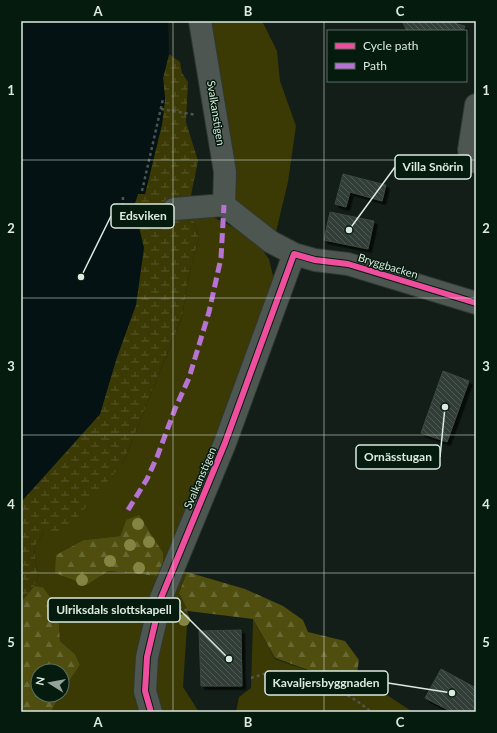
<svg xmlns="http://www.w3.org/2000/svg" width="497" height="733" font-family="Lato,sans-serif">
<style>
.green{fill:#3b3904;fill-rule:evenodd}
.forest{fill:url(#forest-firs)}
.wetland{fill:url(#wetland-marsh)}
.water{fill:#041213}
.building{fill:url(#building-back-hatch);stroke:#3c4842;filter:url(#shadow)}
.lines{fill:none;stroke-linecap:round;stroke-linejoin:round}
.minor-casing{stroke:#303933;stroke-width:24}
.path{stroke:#4d5550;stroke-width:2.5;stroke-dasharray:3 3;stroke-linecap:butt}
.minor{stroke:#4d5650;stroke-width:22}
.quiet{stroke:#b673d3;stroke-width:5;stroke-dasharray:10 5;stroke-linecap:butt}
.cycleway-casing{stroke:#041b0d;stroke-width:8}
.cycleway{stroke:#ef4d9e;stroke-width:6}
.tree{fill:#848542}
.grid{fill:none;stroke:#dceae0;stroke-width:1;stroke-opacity:0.55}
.labels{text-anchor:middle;stroke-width:3;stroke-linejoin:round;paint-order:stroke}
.street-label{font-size:11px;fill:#dceae0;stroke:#041b0d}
.leader{fill:none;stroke:#dceae0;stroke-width:1.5}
.callout-dot{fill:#dceae0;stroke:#041b0d;stroke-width:1.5}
.callout{fill:#041b0d;stroke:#dceae0;stroke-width:1.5}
.callout-label{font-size:12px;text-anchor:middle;font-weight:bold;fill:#dceae0}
.neatline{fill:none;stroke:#dceae0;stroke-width:1.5}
.grid-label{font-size:13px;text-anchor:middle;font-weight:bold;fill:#dceae0}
</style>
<defs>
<pattern id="forest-firs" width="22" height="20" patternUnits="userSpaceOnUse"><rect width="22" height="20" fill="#4f4e0f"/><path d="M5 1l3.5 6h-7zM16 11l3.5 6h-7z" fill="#686832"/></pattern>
<pattern id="wetland-marsh" width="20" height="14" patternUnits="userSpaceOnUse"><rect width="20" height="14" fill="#3b3904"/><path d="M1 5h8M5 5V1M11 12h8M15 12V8" fill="none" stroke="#575628"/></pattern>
<pattern id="building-back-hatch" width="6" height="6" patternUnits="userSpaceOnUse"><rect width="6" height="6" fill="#313e39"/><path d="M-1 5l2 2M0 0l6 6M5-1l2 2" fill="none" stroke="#4e5a55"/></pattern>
<filter id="shadow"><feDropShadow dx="3.5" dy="3.5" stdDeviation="0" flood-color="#0009"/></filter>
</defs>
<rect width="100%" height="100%" fill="#121e17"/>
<path class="green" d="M207 21H262L277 51 280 81 296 126 288 182 275 236 235 203 233 154Z
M207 214 253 237 269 259 275 284 169 567 187 572 179 593 188 611 183 687 199 712H53L52 710 60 695H62C63 684 74 674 80 665L75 654 60 641 58 608 43 587 34 586 38 578 34 548 44 532 123 463 182 317 190 270 199 237 192 215ZM126 520 157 576 107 571 87 585 84 540 120 536Z
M253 619 275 659 338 681 370 684 413 712H236L239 697 251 688Z"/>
<path class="forest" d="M139 515 163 553V565L157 576 108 571 87 585 55 573 56 555 84 540 120 536 126 520Z
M187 572 245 589 283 606 303 620 308 632 345 641 359 660 357 673 338 681 275 658 253 619 188 611 179 593Z
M34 586 43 587 58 608 60 641 75 654 80 665 66 685 62 692V671H38V695H60L52 710 53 712H21V602Z"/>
<path class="wetland" d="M169 54 180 62 182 73 188 82 186 122 198 161 191 195 192 215 199 237 190 270 182 317 123 463 63 534 44 532 34 548 38 578 34 586 21 602V502L100 414 116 360 128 224 138 194 145 193 162 124 165 99 163 78Z"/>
<path class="water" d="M21 21H168L169 54 163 78 165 99 162 124 145 194H138L128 223H138L144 248 136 305 116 360 100 414 21 502Z"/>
<path class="building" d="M402 21H455L457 24 465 26 463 31H407Z
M343 174 386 185 382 201 350 192 346 207 335 204Z
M330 212 374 221 368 249 324 240Z
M443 371 469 381 447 442 421 433Z
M241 630 242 686H201L199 631Z
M441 669 476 688V712H452L425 698Z"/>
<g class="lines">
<g class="minor-casing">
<path id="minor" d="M200 21 225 172 224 205
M476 105 469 150 476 162
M174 209 224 205 271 242 294 254 315 260 348 264 476 303
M151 712 145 691 147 657 161 598 225 443 294 254"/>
</g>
<path class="path" d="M161 109 196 115
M142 191 163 99
M123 210 154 209
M122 224 123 197
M179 607 188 611
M251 678C258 676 265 673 272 672 298 667 352 694 371 712"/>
<use href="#minor" class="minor"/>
<path class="quiet" d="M128 510 147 479 157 457 175 409 189 378 209 312 221 258 224 205"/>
<g class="cycleway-casing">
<path id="cycleway" d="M151 712 145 691 147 657 161 598 225 443 294 254 315 260 348 264 476 303"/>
</g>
<use href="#cycleway" class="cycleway"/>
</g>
<g class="tree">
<circle cx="138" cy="524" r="6"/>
<circle cx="149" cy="542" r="6"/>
<circle cx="130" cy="545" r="6"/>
<circle cx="110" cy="561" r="6"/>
<circle cx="139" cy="568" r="6"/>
<circle cx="82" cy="580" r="6"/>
<circle cx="184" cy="620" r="6"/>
</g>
<path class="grid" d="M173 21V712M324 21V712M21 160H476M21 298H476M21 435H476M21 573H476"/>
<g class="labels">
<g class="street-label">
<text transform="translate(216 113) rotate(81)" y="4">Svalkanstigen</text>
<text transform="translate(388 266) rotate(17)" y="4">Bryggbacken</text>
<text transform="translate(200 478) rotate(-67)" y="4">Svalkanstigen</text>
</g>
</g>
<path class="leader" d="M349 230L395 167M81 277L111 216M445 407L440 457M229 659L180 610M452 693L388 683"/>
<g class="callout-dot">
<circle cx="349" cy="230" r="4"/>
<circle cx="81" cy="277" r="4"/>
<circle cx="445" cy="407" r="4"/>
<circle cx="229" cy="659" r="4"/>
<circle cx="452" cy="693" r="4"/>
</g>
<g class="callout">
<rect x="395" y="155" width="76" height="24" rx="4"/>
<rect x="111" y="204" width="63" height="24" rx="4"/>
<rect x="356" y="445" width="84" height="24" rx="4"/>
<rect x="48" y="598" width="132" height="24" rx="4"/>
<rect x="265" y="671" width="123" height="24" rx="4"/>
</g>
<g class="callout-label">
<text x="433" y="171">Villa Snörin</text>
<text x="143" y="220">Edsviken</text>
<text x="398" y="461">Ornässtugan</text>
<text x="114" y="614">Ulriksdals slottskapell</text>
<text x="326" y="687">Kavaljersbyggnaden</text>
</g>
<rect width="497" height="733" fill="none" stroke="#041b0d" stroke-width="44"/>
<rect x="327" y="30" width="140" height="52" fill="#041b0d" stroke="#5a6e61"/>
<rect x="335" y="43" width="20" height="6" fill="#ef4d9e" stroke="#5a6e61"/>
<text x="363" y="50" font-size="12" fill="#dceae0">Cycle path</text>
<rect x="335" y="63" width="20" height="6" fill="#b673d3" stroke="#5a6e61"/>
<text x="363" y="70" font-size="12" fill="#dceae0">Path</text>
<g transform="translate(50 683) rotate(281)"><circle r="19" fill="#041b0d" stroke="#5a6e61"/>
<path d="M0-3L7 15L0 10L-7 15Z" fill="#95a39a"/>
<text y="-6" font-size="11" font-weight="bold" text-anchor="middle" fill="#dceae0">N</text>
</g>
<rect x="22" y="22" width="453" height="689" class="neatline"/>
<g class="grid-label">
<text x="98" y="16">A</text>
<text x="248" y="16">B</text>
<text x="400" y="16">C</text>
<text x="11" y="95">1</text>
<text x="486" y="95">1</text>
<text x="11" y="233">2</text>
<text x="486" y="233">2</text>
<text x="11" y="371">3</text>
<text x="486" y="371">3</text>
<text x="11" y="509">4</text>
<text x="486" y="509">4</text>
<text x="11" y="647">5</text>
<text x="486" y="647">5</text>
<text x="98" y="727">A</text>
<text x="248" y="727">B</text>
<text x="400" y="727">C</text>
</g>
</svg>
